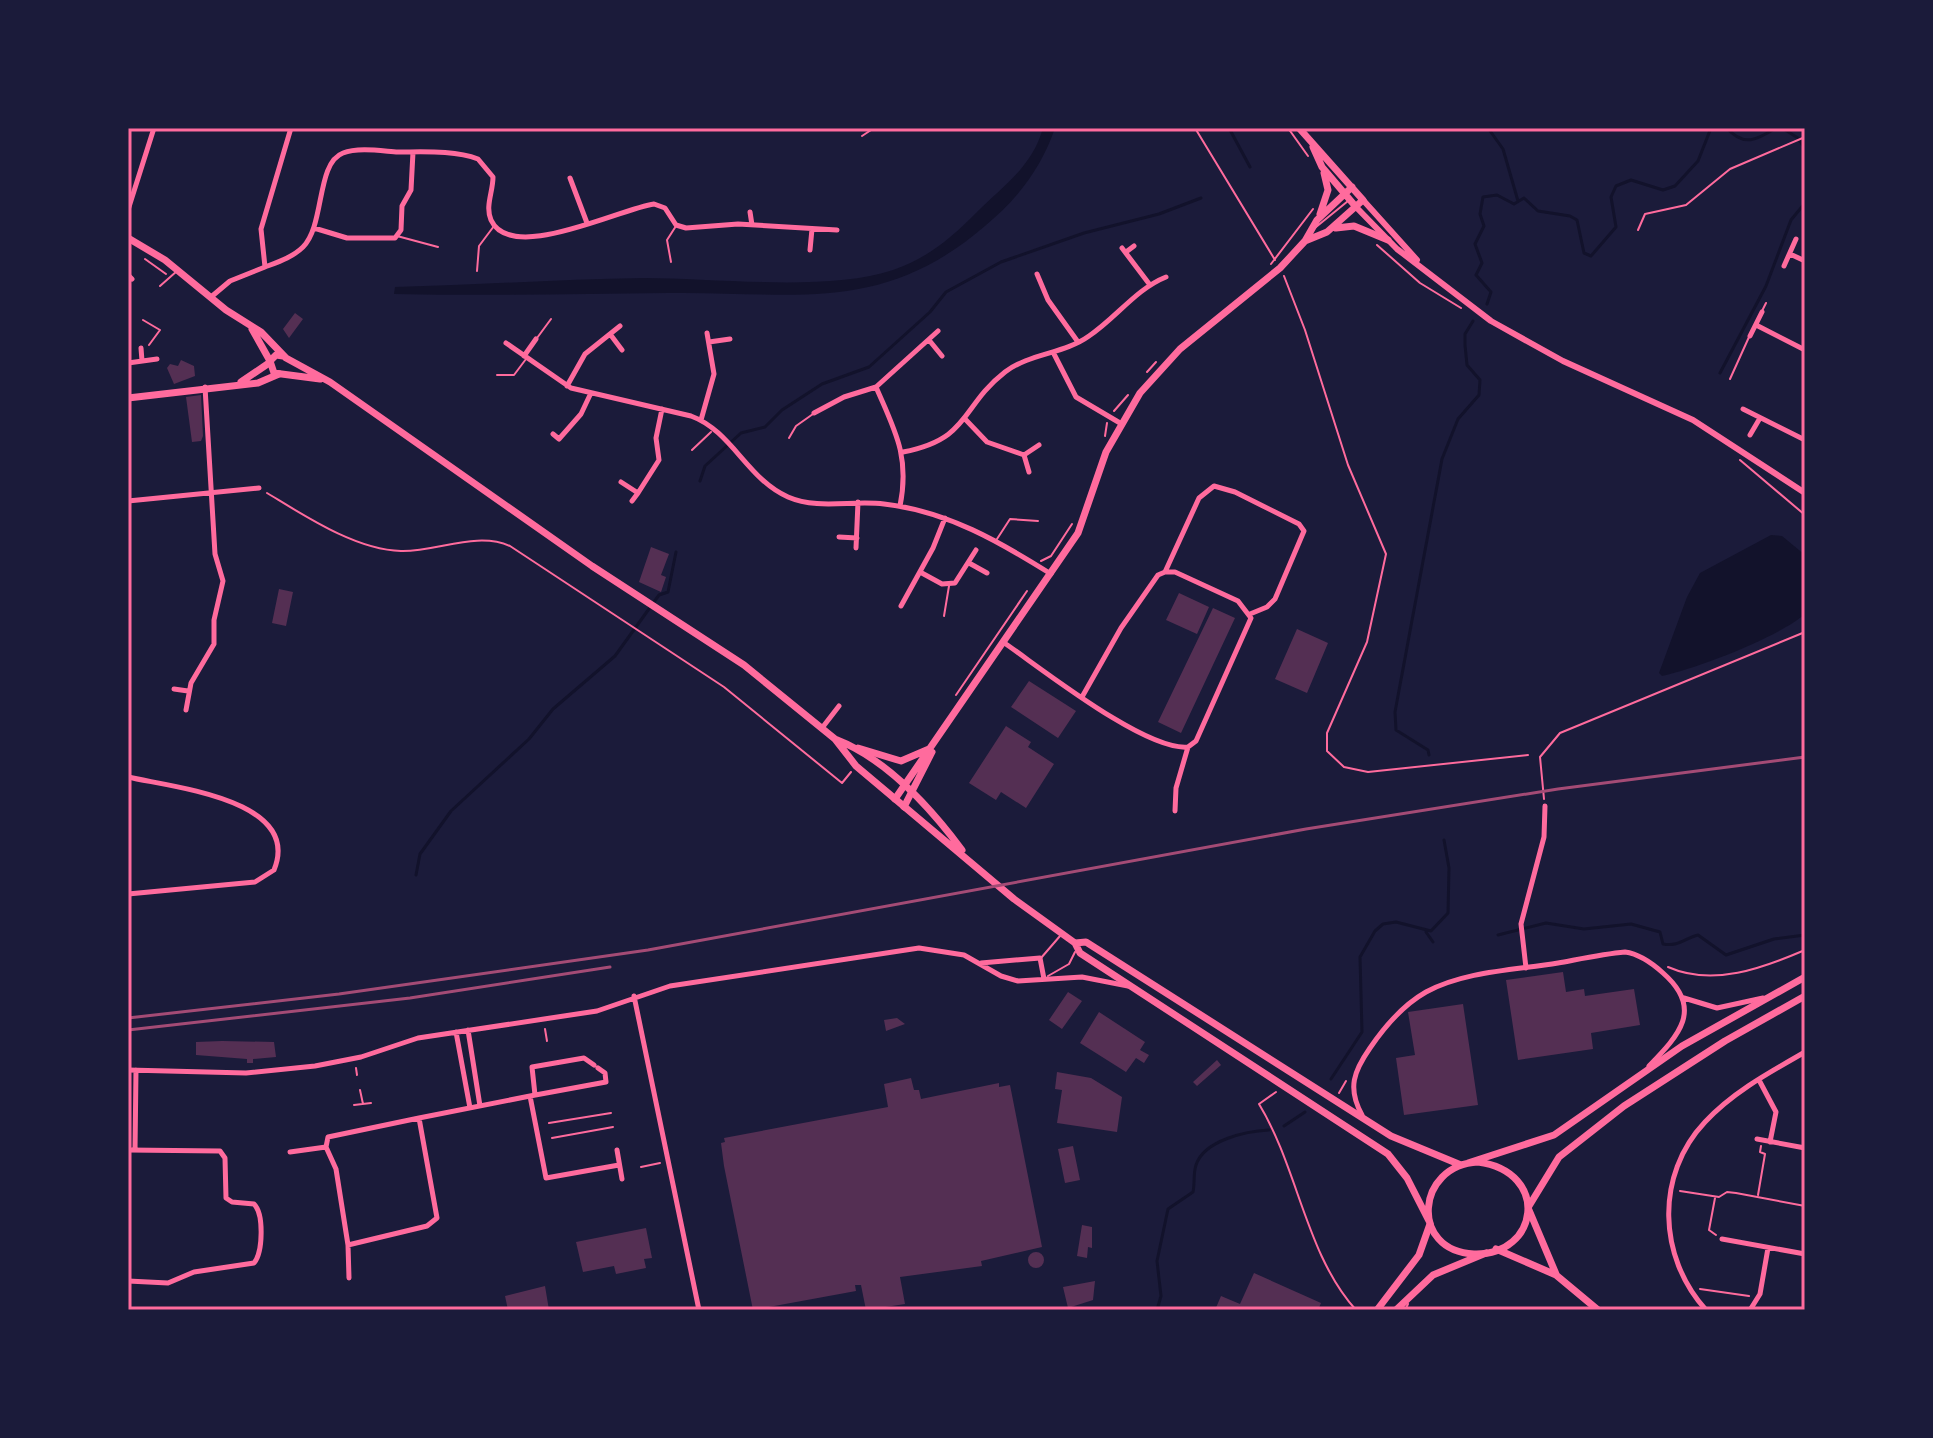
<svg xmlns="http://www.w3.org/2000/svg" width="1933" height="1438" font-family="'DM Sans',sans-serif">
<style>
.water{fill:#12122b}
.lines{fill:none;stroke-linecap:round;stroke-linejoin:round}
.stream{stroke:#12122b;stroke-width:3}
.building{fill:#542f53}
.path{stroke:#ff6b9d;stroke-width:2}
.service{stroke:#ff6b9d;stroke-width:2}
.minor{stroke:#ff6b9d;stroke-width:5}
.tertiary{stroke:#ff6b9d;stroke-width:6}
.secondary{stroke:#ff6b9d;stroke-width:7}
.primary{stroke:#ff6b9d;stroke-width:7}
.rail{stroke:#a44b75;stroke-width:3}
.neatline{fill:none;stroke:#ff6b9d;stroke-width:3}
</style>
<rect width="100%" height="100%" fill="#1b1b3a"/>
<path class="water" d="M1043 128H1055C1042 167 1017 200 985 226 880 316 795 291 668 293 577 294 485 296 394 294L395 287C478 285 561 279 644 278 715 278 828 292 893 270 928 258 951 238 977 212 1004 185 1032 167 1043 128Z
M1771 535 1782 536 1805 555V614C1777 638 1698 668 1662 676L1659 673 1687 597 1700 573Z"/>
<g class="lines">
<path class="stream" d="M1229 128 1250 167
M1488 128 1503 149 1518 201
M1727 128C1744 148 1758 139 1776 128
M1782 128 1798 138 1805 149
M1487 304 1491 292 1476 275 1482 263 1475 244 1484 226 1480 214 1483 197 1497 195 1514 204 1524 198 1538 211 1570 216 1577 220 1584 253 1591 256 1616 227 1611 197 1616 186 1631 180 1663 190 1675 186 1698 161 1711 128
M1720 373 1766 286 1791 220 1805 203
M700 481 705 466 741 433 765 427 782 410 822 384 869 367 930 312 946 292 1001 262 1084 233 1159 214 1201 198
M1429 755 1428 750 1396 730 1395 712 1442 459 1458 419 1479 395 1480 380 1467 365 1465 345V334L1473 321
M416 875 420 854 451 811 529 739 553 709 615 656 659 595 668 592 676 552
M1426 932 1433 942
M1498 935 1546 923 1584 929 1631 924 1660 932 1663 944C1679 947 1685 938 1698 935L1726 955 1774 939 1805 935
M1331 1079 1362 1032 1360 957 1375 931 1383 924 1396 922 1431 931 1448 913 1449 868 1444 840
M1284 1126 1305 1112
M1157 1310 1161 1296 1157 1261 1168 1209 1193 1192C1195 1183 1193 1174 1196 1165 1204 1140 1247 1131 1269 1130"/>
</g>
<path class="building" d="M295 313 303 319 289 338 283 329Z
M181 360 194 366 195 376 174 384 167 368 170 364 178 366Z
M201 395 203 436 201 441 192 442 186 397Z
M651 547 669 554 661 575 666 577 661 592 639 582Z
M279 589 293 592 286 626 272 623Z
M1179 593 1209 607 1197 634 1166 620Z
M1213 608 1235 618 1181 733 1158 722Z
M1297 629 1328 643 1307 693 1275 679Z
M1029 681 1076 711 1058 738 1011 707Z
M1006 726 1031 742 1028 747 1054 764 1026 808 1001 792 996 800 969 783Z
M1563 972 1566 992 1584 989 1585 996 1634 989 1640 1025 1591 1033 1593 1049 1518 1060 1506 980Z
M1068 992 1082 1001 1062 1029 1049 1020Z
M1463 1004 1478 1105 1404 1115 1396 1058 1415 1055 1408 1012Z
M1099 1012 1145 1042 1140 1050 1149 1055 1144 1063 1136 1058 1126 1072 1080 1043Z
M897 1018 905 1024 886 1031 884 1020Z
M222 1041 274 1042 276 1057 253 1059V1063H247V1059L196 1055V1042Z
M1217 1060 1221 1065 1197 1086 1193 1082Z
M1057 1072 1091 1078 1122 1097 1117 1132 1057 1123 1062 1090 1055 1089Z
M911 1078 914 1090H919L921 1099 999 1083V1087L1010 1085 1042 1247 981 1261 982 1266 900 1277 905 1304 866 1310 861 1285H855L856 1291 753 1310 724 1166 721 1143 725 1142 724 1138 888 1107 884 1084Z
M1073 1146 1080 1180 1065 1183 1058 1149Z
M1082 1225 1092 1227V1248L1088 1247 1087 1258 1077 1256Z
M646 1228 652 1258 644 1259 646 1268 616 1274 614 1266 583 1272 576 1242Z
M1028 1260a8 8 0 1 1 16 0a8 8 0 1 1-16 0Z
M1254 1273 1321 1303 1318 1310H1215L1221 1296 1240 1304Z
M1095 1281 1093 1300 1068 1308 1063 1287Z
M545 1286 549 1310H508L505 1296Z"/>
<g class="lines">
<path class="path" d="M1195 128 1275 260
M1288 128 1308 156
M1638 230 1645 214 1686 205 1730 169 1805 137
M1377 245 1420 283 1461 308
M145 259 166 274
M1271 264 1313 209
M1284 276 1305 330 1348 465 1386 554 1367 642 1327 733V751L1344 767 1368 772 1528 755
M143 320 160 330 149 345
M1147 372 1156 362
M1114 411 1128 395
M1105 436 1107 423
M1740 460 1805 515
M267 493C305 516 356 550 401 551 437 552 476 531 510 546L724 687 842 783 851 772
M1041 561 1051 556 1072 524
M956 695 1027 591
M1544 799 1540 757 1560 733 1805 632
M1668 967C1713 987 1763 968 1805 950
M545 1029 547 1041
M356 1068 357 1075
M360 1090 363 1104
M1276 1092 1259 1104C1298 1168 1306 1255 1356 1310
M1339 1093 1346 1081
M354 1105 371 1103
M549 1123 611 1113
M552 1138 613 1127
M641 1167 660 1163
M1680 1191 1719 1197 1727 1192 1736 1193 1805 1206
M1758 1195 1765 1154 1760 1152 1761 1146
M1715 1198 1709 1230 1716 1235
M1700 1289 1749 1296"/>
<path class="service" d="M862 136 874 128
M1316 227 1348 201
M397 236 438 247
M671 262 667 240 676 226
M477 271 479 246 494 226
M160 286 177 271
M1762 311 1766 303
M537 338 551 319
M497 375H514L526 359
M1730 379 1749 337
M789 438 796 426 813 414
M692 450 711 432
M997 539 1010 519 1038 521
M944 616 949 586
M1041 958 1060 936
M1048 976 1069 964 1075 952
M1405 1310 1408 1304"/>
<path class="minor" d="M570 178 587 223
M128 210 154 128
M750 212 752 225
M314 228 347 238H395L401 230 402 206 411 190 413 152
M1122 248 1150 285
M810 250 812 229
M1126 252 1134 246
M1790 254 1805 261
M1784 266 1796 239
M265 267C278 262 293 257 303 247 325 225 316 163 343 153 358 147 382 151 398 152 423 152 455 150 478 159L493 177C493 192 485 206 491 220 511 264 619 209 654 204L665 208 676 225 686 228 738 224 837 230
M1037 274 1048 300 1078 342
M128 275 132 279
M211 297 230 281 265 267 261 229 291 128
M1758 326 1805 350
M610 334 622 350
M1750 336 1762 312
M929 340 942 356
M709 342 730 339
M506 343 571 388 691 416C732 431 747 479 788 497 818 510 852 500 884 504 947 511 1000 542 1051 574
M141 348 142 361
M1053 352 1076 397 1120 423
M524 356 536 339
M128 363 157 359
M567 386 585 354 620 326
M876 387 938 331
M1743 409 1805 440
M814 413 844 397 876 387C895 431 910 456 900 506
M701 420 714 374 707 333
M966 420 987 442 1024 455 1029 472
M553 434 559 439 581 414 590 395
M1750 435 1760 418
M903 452C971 439 960 407 1005 372 1030 353 1064 354 1089 336 1116 318 1136 289 1166 277
M1024 455 1039 445
M621 482 638 493 659 460 656 438 662 409
M128 501 259 488
M632 501 638 493
M839 537 857 538
M856 548 858 502
M969 563 987 573
M920 572 942 584 955 583 976 550
M901 606 933 548 945 518
M1003 642C1041 668 1145 751 1188 747L1196 741 1251 618 1238 601 1175 572H1165
M174 689 188 691
M1082 697 1121 628 1158 575 1165 572 1199 498 1214 486 1235 492 1299 524 1304 531 1275 599 1267 607 1250 614
M186 710 191 683 214 644V620L223 581 215 554 205 387
M822 728 839 706
M128 777C170 787 303 799 274 870L255 882 128 894
M1175 811 1176 788 1188 747
M981 963 1040 958 1044 979
M1526 968 1521 924 1544 837 1545 806
M634 996 699 1310
M1684 998 1717 1008 1763 998
M468 1030 480 1106
M456 1032 470 1108
M128 1070 246 1073 315 1066 361 1057 418 1038 597 1011 670 986 919 948 964 955 1001 976 1018 981 1082 977 1128 986
M1759 1080 1776 1112 1770 1142
M535 1095 532 1067 584 1058 594 1065
M530 1096 606 1082 605 1073 598 1068
M1362 1115C1347 1088 1354 1071 1370 1048 1385 1026 1403 1005 1426 992 1465 971 1516 970 1558 963 1580 959 1603 954 1625 952 1640 954 1652 963 1663 973 1704 1009 1679 1035 1649 1066
M419 1118 328 1137 326 1147 336 1169 348 1245 427 1226 437 1218 419 1118 530 1096 546 1178 619 1165
M1757 1139 1805 1148
M128 1150 220 1151 225 1158 226 1198 232 1202 254 1204C264 1214 263 1252 254 1263L194 1272 168 1283 128 1281
M135 1150 136 1070
M617 1150 622 1179
M290 1152 326 1147
M1722 1239 1805 1254
M348 1245 349 1278
M1706 1310C1658 1257 1655 1175 1705 1122 1733 1092 1770 1072 1805 1052
M1750 1310 1760 1294 1768 1248"/>
<path class="tertiary" d="M1363 200 1417 260
M1356 207 1397 249 1491 321 1563 361 1693 420 1805 493"/>
<path class="secondary" d="M1299 128 1363 200 1327 232 1305 241
M1313 147 1322 167 1356 207
M1320 214 1328 190 1324 173
M1336 228 1354 226 1388 240
M241 382 269 363
M128 398 258 383 279 374
M858 748 901 761 929 749
M895 799 1078 533 1106 452 1140 393 1180 349 1280 268 1305 241 1317 220 1352 187
M904 807 932 752
M1529 1210 1556 1274
M1496 1249 1556 1275 1598 1310
M1377 1310 1419 1255 1430 1224
M1396 1310 1433 1275 1486 1253"/>
<path class="primary" d="M128 238 165 260 226 310 261 332 286 358 330 382 592 566 744 665 835 739 856 766 1014 899 1075 943 1080 953 1388 1154 1407 1178 1429 1221
M252 329 270 361
M283 356 276 355 270 361 274 373 320 379
M835 739C885 758 930 807 962 850
M1075 943 1086 942 1391 1136 1461 1165
M1478 1162C1551 1172 1539 1256 1474 1254 1409 1251 1416 1165 1478 1162Z
M1468 1163 1554 1135 1682 1046 1805 977
M1529 1206 1559 1157 1624 1106 1725 1041 1805 996"/>
<path class="rail" d="M128 1018 339 994 648 950 1306 829 1558 789 1805 757
M128 1030 410 998 610 967"/>
</g>
<rect width="1933" height="1438" fill="none" stroke="#1b1b3a" stroke-width="260"/>
<rect x="130" y="130" width="1673" height="1178" class="neatline"/>
</svg>
